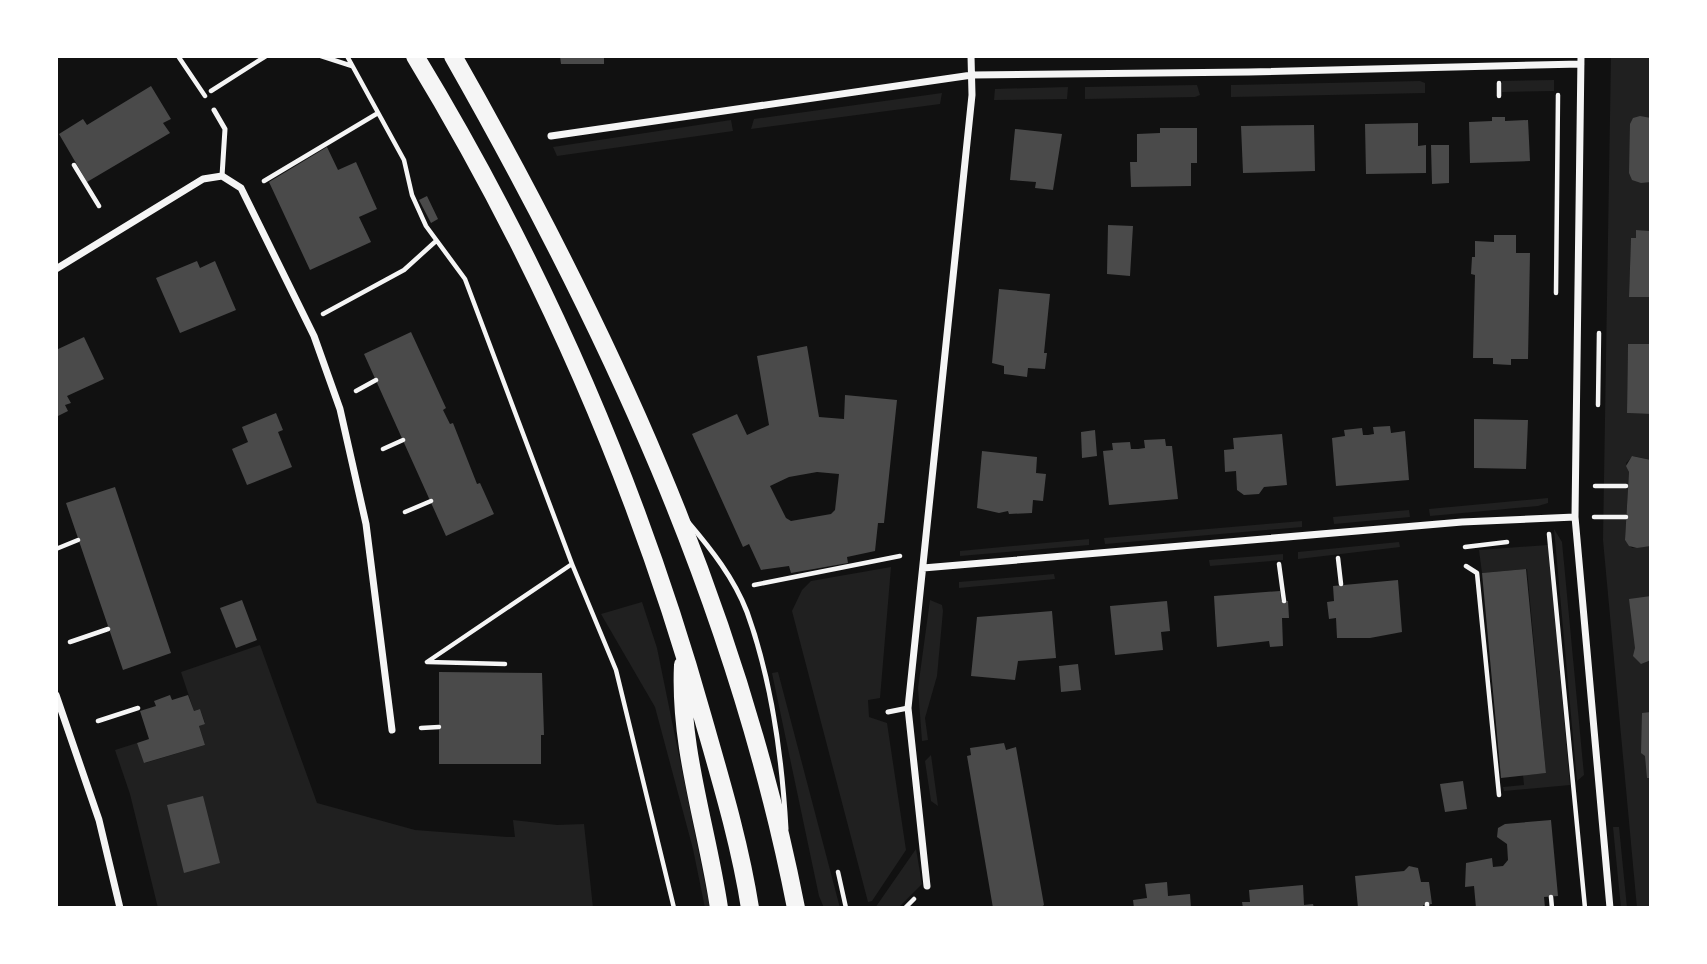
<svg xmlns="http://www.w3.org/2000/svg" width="1707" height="964" font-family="Commissioner,sans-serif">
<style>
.green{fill:#202020}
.building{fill:#4a4a4a;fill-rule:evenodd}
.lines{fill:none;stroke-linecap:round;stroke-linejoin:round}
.path{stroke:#f5f5f5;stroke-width:4.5}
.service{stroke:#f5f5f5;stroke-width:5}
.minor{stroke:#f5f5f5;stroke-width:7}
.primary{stroke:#f5f5f5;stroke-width:18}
</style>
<rect width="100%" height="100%" fill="#111"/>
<path class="green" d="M1611 56H1651V231L1636 230V238H1631L1629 296 1651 297V344H1628L1627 413 1651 414V460L1633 456 1626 463 1629 472 1625 540 1632 548 1651 546V908H1637L1603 540Z
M1554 80V91L1502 92V81Z
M1420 81 1425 83V93L1231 97V85Z
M1197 85 1200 95 1195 97 1085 99V87Z
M1068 87 1067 99 994 100 995 89Z
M942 93 940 104 751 129 754 119Z
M731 120 733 131 557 156 553 147Z
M1548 498V503L1538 506 1430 516 1429 509Z
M1409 510 1410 517 1334 524 1333 517Z
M1302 521V527L1105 544 1104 538Z
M1554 529 1562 542 1584 775 1577 781Z
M1089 539V545L960 556V551Z
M1399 542 1400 547 1298 559V552Z
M1548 545 1570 785 1504 791 1503 787 1524 785 1523 775 1546 773 1527 569 1482 573 1479 550Z
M1283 554V560L1210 566 1209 560Z
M891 567 880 698 868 700 869 717 887 723 906 850 872 901 868 902 792 611 802 590 811 581Z
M1054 574 1055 579 959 588V582Z
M930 600 942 605 943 611 937 676 925 718 928 740 922 741 918 688Z
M642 602 657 648 710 908H705L693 849 655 707 601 614Z
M260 645 317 803 415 830 507 837H515L513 820 557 825 584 824 593 908H158L130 794 115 750 137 743 145 763 205 745 199 726 205 723 200 709 194 711 181 672Z
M778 672 840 908H824L819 896 772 673Z
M931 755 938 806 931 801 925 761Z
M1613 827H1619L1627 908H1621Z
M916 849 922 884 898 908H875Z"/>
<path class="building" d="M560 56H604V64H561Z
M151 86 171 119 163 123 170 133 87 182 59 134 83 119 87 125Z
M1640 116 1651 118V182L1641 183 1632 180 1629 173 1630 124 1633 118Z
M1492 117H1505V121L1528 120 1530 161 1470 163 1469 122 1492 121Z
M1418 123V146L1426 145V173L1366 174 1365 124Z
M1314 125 1315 171 1243 173 1241 126Z
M1160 128H1197V163H1191V186L1131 187 1130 162H1137V134L1160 133Z
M1015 129 1062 134 1053 190 1035 188 1036 182 1010 180Z
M1431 145H1449V183L1432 184Z
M327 147 338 170 356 162 377 209 359 217 371 242 310 270 269 182Z
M427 196 438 219 431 223 419 200Z
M1108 225 1133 226 1130 276 1107 274Z
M1636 230 1651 231V297H1629L1631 238H1636Z
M1494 235H1516V253H1530L1528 359H1511V365L1493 364V358H1473L1475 275 1471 274 1472 257H1475V241L1494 242Z
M197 261 200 268 215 261 236 310 180 333 156 278Z
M999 289 1050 294 1044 353H1047L1045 369 1028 368 1027 377 1004 374V366L992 363Z
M411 332 446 408 443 410 450 424 453 423 477 484 480 483 494 514 446 536 364 354Z
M84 337 104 379 67 396 71 403 65 405 68 411 56 417V350Z
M1628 344H1651V414L1627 413Z
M807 346 819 417 844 419 845 395 897 400 884 523H878L875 551 847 557 848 563 791 573 789 566 761 570 749 544 743 547 692 434 737 414 747 435 769 425 757 356ZM817 472 839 474 835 510 831 514 791 521 786 518 770 486 789 477Z
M276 413 283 430 278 432 292 467 247 485 232 449 248 442 242 427Z
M1474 419 1528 420 1526 469 1474 468Z
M1390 426 1391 433 1405 431 1409 480 1336 486 1332 438 1345 436 1344 430 1362 428 1363 435H1368L1374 434 1373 427Z
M1095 430 1097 456 1082 458 1081 432Z
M1282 434 1287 485 1264 487 1259 494 1244 495 1237 490 1236 471 1225 472 1224 450 1234 449 1233 438Z
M1165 439 1166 446H1172L1178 499 1109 505 1103 451 1113 450 1112 443 1130 442 1131 449H1138L1145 448 1144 440Z
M982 451 1037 457 1036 473 1046 474 1043 501 1033 500 1032 513 1009 514 1008 511 999 513 977 508Z
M1632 456 1651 460V546L1637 548 1629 546 1625 540 1629 472 1626 466Z
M115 487 171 653 123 670 66 503Z
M1526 569 1546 773 1501 778 1482 573Z
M1398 580 1402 632 1370 638H1337L1336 618 1329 619 1327 602 1334 601 1333 586Z
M1280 591 1281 601H1288L1289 618H1282L1283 646 1270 647 1269 641 1217 647 1214 596Z
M1651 596V660L1641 664 1633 656 1635 648 1629 599Z
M242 600 257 640 236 648 220 608Z
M1167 601 1170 631 1161 632 1163 650 1115 655 1110 606Z
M1052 611 1056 658 1018 661 1015 680 971 676 977 617Z
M1078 664 1081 690 1061 692 1059 666Z
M439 672 542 673 544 735H541V764H439Z
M170 695 172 700 188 695 194 711 200 709 205 724 199 726 205 745 144 763 137 743 149 739 140 711 156 706 154 701Z
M1651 712V778H1647L1645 756 1641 753 1642 713Z
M1004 743 1006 750 1016 747 1044 905 1040 908H993L967 756 971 755 970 748Z
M1463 781 1467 809 1445 812 1440 784Z
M203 796 220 863 184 873 167 805Z
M1551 820 1558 896 1544 897 1545 908H1476L1474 886 1465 887 1466 863 1492 858 1493 867 1503 866 1508 860 1507 844 1497 837 1498 828 1505 824Z
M1409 866 1418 868 1421 882H1429L1432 904 1423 905V908H1358L1355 876 1404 871Z
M1167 882 1168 896 1190 894 1191 908H1134L1133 900 1147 898 1145 884Z
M1303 885 1304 905 1313 904 1314 908H1243L1242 902H1250L1249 890Z"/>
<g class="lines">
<path class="path" d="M178 56 205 96
M321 56 352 66
M347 56 404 160 412 195 426 226 465 279 572 564 616 670 674 908
M211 91 266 56
M1499 96V83
M74 165 99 206
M264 181 378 113
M1556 293 1558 95
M323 314 404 270 436 241
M356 391 376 380
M1598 405 1599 333
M383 449 403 440
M1595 486H1626
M405 512 431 501
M1594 517H1626
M1549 534 1585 908
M1465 547 1507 542
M56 549 78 540
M1338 558 1341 584
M1279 564 1284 601
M1466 566 1477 573 1499 795
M754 585 900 556
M70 642 108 629
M427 662 572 564
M428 662 505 664
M98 721 138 708
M421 728 439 727
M838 872 846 908
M1551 897 1552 908
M1427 904V908
M905 908 914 899"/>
<path class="service" d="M214 110 225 129 222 176
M688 522C711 549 734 578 747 612 772 681 782 757 786 829
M888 712 908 708"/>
<path class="minor" d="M1581 56 1575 517 1610 908
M551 136 972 75 1249 72 1581 64
M56 269 203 179 222 176 241 188 314 336 340 409 366 524 392 730
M923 568 1462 522 1575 517
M56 695 99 820 120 908
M927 886 908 708 972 95 971 56"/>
<path class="primary" d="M415 56C540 262 638 486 703 718 721 781 740 844 750 908
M453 56C606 325 736 602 796 908
M683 665C679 748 707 827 719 908"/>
</g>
<rect width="1707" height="964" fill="none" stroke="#ffffff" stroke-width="116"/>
</svg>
